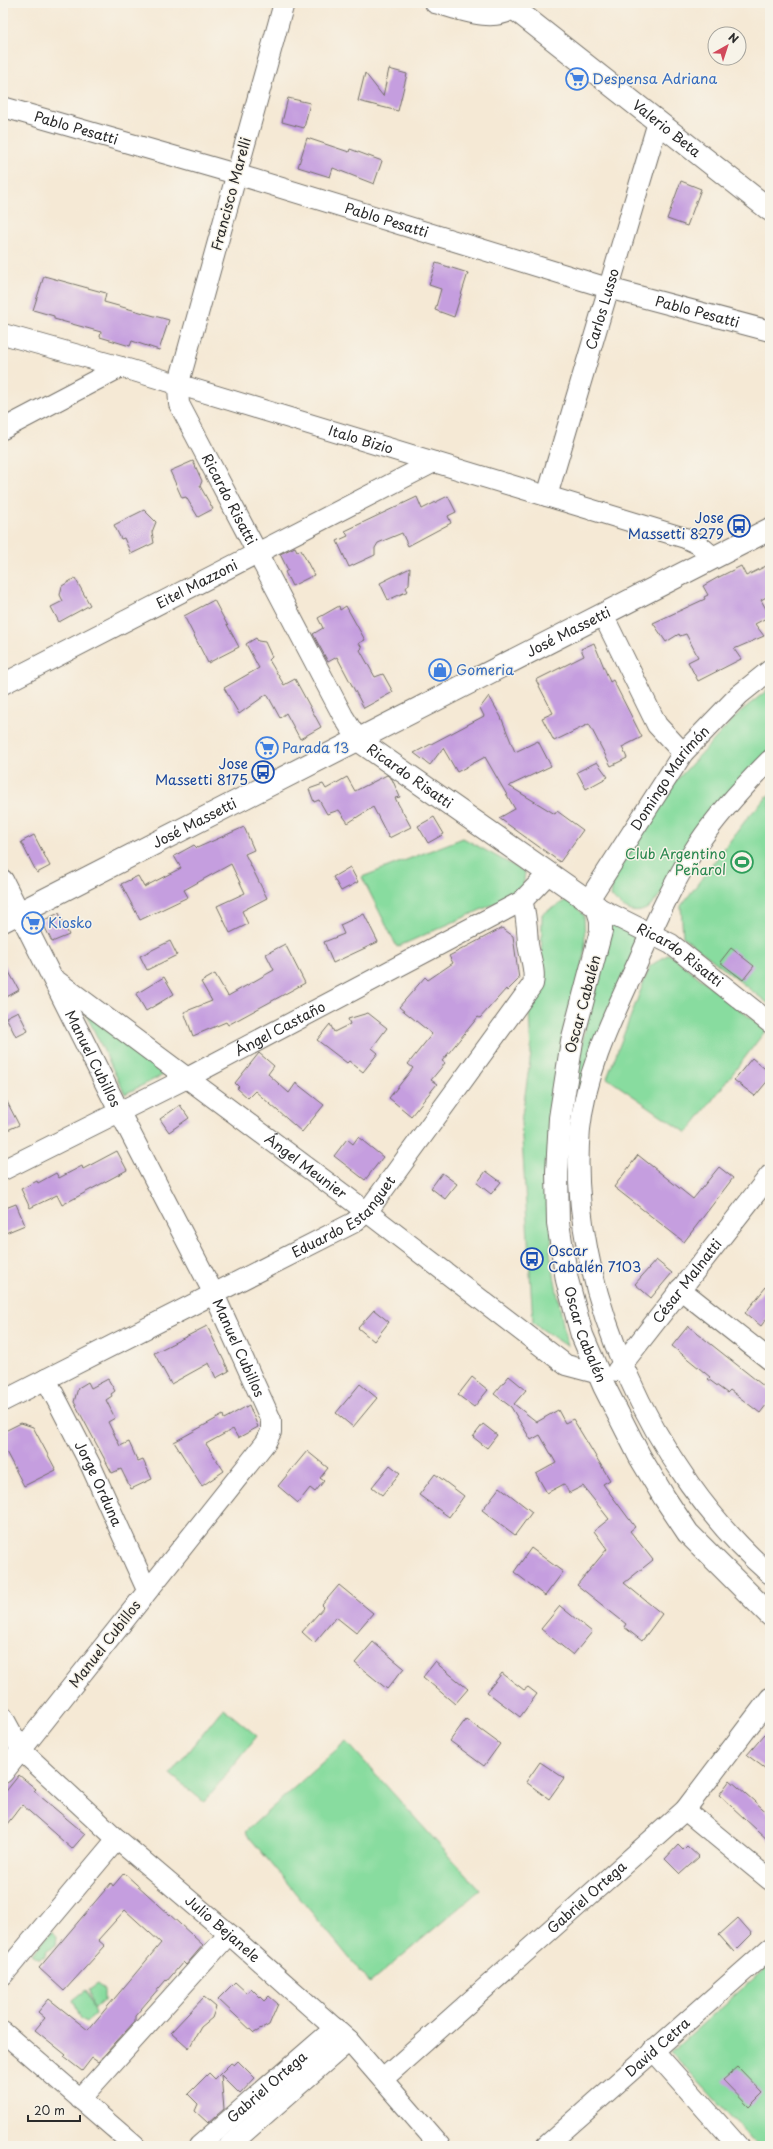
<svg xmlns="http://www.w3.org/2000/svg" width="773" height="2149" font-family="'Playpen Sans',sans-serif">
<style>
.green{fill:#88dc9f;stroke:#5a8465}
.building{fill:#c59edf}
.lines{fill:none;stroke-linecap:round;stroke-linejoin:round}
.minor-casing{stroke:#726e66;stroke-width:22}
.major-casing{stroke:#726e66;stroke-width:24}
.minor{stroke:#fff;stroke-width:20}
.major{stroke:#fff;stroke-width:22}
.labels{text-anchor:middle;stroke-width:3;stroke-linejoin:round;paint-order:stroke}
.shop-label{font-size:14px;fill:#366cbe;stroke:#f7f3e8;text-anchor:start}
.street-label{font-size:14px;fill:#2b2b2b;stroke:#f7f3e8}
.transit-label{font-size:14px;fill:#164399;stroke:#f7f3e8;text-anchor:end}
.leisure-label{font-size:14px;fill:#27864d;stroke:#f7f3e8;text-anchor:end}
</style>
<rect width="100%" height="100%" fill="#f7f3e8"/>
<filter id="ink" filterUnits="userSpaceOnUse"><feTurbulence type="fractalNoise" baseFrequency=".025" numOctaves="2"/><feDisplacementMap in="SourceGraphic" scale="8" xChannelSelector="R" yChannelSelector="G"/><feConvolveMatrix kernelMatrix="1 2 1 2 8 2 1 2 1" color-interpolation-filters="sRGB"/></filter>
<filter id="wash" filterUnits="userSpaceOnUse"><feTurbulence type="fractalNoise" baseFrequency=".012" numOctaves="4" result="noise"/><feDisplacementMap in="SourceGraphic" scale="16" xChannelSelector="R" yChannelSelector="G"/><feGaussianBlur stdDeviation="0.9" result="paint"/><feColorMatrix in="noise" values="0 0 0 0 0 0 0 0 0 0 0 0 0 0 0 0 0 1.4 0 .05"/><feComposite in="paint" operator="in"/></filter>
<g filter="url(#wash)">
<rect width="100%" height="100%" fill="#f5e9d5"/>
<path class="green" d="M770 688V753L652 905C636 918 624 910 611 896L614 877 673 784 740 712Z
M770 794V1005L683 937 681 906 748 817Z
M463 838 525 872 523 889 494 904 397 947 362 877Z
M568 899 584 915 585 944 550 1253 567 1346 533 1323 521 1122 531 1054 529 1010 541 994 542 914Z
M611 919 638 940 582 1100 581 1220H573C572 1197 569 1173 570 1150 572 1072 592 994 611 919Z
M669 954 766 1030 687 1133 607 1078 650 966Z
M81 1004 169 1072 125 1094Z
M223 1708 257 1736 204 1802 170 1774Z
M346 1741 480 1890 370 1983 245 1832Z
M52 1931 57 1936 56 1945 47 1950 44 1957H40V1959L32 1954Z
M770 1964V2146H758L671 2052Z
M98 1984 104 1989V2000L93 2010 89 1990Z
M86 1990 95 2015 87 2022 81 2019 73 2000Z"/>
<g id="blocks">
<path class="building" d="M389 69 407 74 398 111 358 101 365 73 383 96Z
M288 98 310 103 304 128 282 122Z
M307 138 349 152 350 149 382 161 374 184 333 168 330 177 298 167Z
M681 181 701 189 687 226 667 219Z
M436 263 468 273 454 317 435 310 441 289 429 285Z
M44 276 106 293 104 302 169 320 159 350 132 341 130 346 100 337 101 332 54 319V316L33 310Z
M193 461 202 481 200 486 213 509 198 517 186 497 182 498 170 471Z
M448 496 456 512 448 516 451 523 408 546 402 533 378 543 375 548V555L349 567 337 541 348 536 345 531 417 497 422 509Z
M144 510 156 522 152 532 154 543 131 554 124 538 121 539 114 525Z
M295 547 297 551 301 550 314 575 292 586 285 572 288 570 280 554Z
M770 564V595L761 600 770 616 755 624 764 636 734 649 741 659 698 681 688 662 698 657 686 634 680 636 679 634 666 642 653 623 705 599 704 597 708 595 703 586 717 578 741 566 746 576Z
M410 568 409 584 406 588 408 591 388 600 380 583Z
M75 578 90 605 59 622 51 607 63 601 60 595 62 586Z
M214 600 239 647 208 663 184 616Z
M339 606 340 610 346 606 365 640 359 643 362 648 360 650 375 677 383 674 393 692 364 708 337 657 328 662 313 634 323 628 318 618Z
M256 638 258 641 265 642 272 657 269 660 284 685 295 679 321 727 300 739 286 713 280 718 267 694 239 714 224 688 259 668 246 644Z
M594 643 610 682 613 680 642 737 622 747 627 758 611 766 589 724 554 741 542 718 553 713 536 680 584 656 581 649Z
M489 696 501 717 515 752 538 741 551 766 509 786 555 814 557 811 583 830 560 862 499 818 515 809 485 757 457 772 443 748 430 765 414 753 484 716 480 708Z
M597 762 608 777 586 789 577 772Z
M387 775 392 779 400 797 395 798 411 827 389 838 373 807 348 823 339 810 327 814 319 800 314 802 309 789 323 784 326 789 347 777 355 791Z
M434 817 444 834 428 843 418 826Z
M244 827 254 850 245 854 267 898 242 911 248 924 230 933 217 906 245 893 231 864 184 890 188 897 140 920 121 884 138 876 144 887 181 868 174 856 194 845 197 848Z
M34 835 50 866 37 873 21 842Z
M350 867 358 882 341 891 333 877Z
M59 913 69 935 52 942 42 921Z
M364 914 378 942 333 963 324 942 344 934 340 925Z
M502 928 513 936 519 979 507 991 506 989 480 1018 478 1017 442 1061 445 1063 431 1080 437 1084 411 1116 389 1098 413 1068 408 1064 432 1034 399 1007 425 977 428 980 453 963 449 956Z
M170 941 177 955 147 970 140 956Z
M285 944 305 983 228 1025 226 1022 193 1036 184 1012 212 1001 201 982 215 974 228 996 274 970 266 954Z
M731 948 754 966 743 980 720 962Z
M3 961 19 990 3 999Z
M164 977 174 994 146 1011 136 994Z
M18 1011 28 1031 16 1037 6 1017Z
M368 1013 387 1028 372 1048 378 1053 363 1072 349 1061 347 1063 317 1040 330 1024 334 1032 350 1024 348 1019Z
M259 1053 274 1066 268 1074 289 1093 296 1083 324 1105 302 1132 255 1091 248 1098 237 1088 239 1087 235 1083Z
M752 1058 770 1073V1078L755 1096 734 1080Z
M3 1094 19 1125 3 1132Z
M180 1105 189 1118 169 1132 160 1119Z
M358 1137 383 1157 365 1180 334 1156 347 1139 353 1144Z
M117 1151 127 1170 62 1205 57 1195 30 1208 21 1189 37 1181 38 1183 56 1173 59 1178 82 1166 83 1169Z
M638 1155 693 1199 719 1167 733 1178 684 1242 614 1187Z
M486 1171 501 1182 491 1194 477 1183Z
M442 1173 457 1184 445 1199 431 1188Z
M16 1204 25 1225 3 1234V1209Z
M656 1260 672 1273 651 1298 635 1284Z
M770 1282V1314L761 1326 745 1313Z
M374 1310 389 1322 374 1341 358 1328Z
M207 1326 229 1371 216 1378 209 1363 171 1384 154 1353Z
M688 1326 770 1391V1400L760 1413 730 1390 727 1393 708 1379 710 1377 672 1346Z
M509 1376 526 1390 514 1404 537 1422 558 1410 565 1423 573 1419 610 1480 603 1484 635 1527 630 1531 653 1560 624 1583 662 1614 642 1641 624 1627 626 1624 577 1585 607 1549 594 1531 609 1519 583 1486 569 1493 564 1484 547 1493 536 1474 556 1463 540 1435 531 1440 511 1407 494 1394Z
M472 1377 488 1390 474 1407 458 1395Z
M108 1379 115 1391 111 1394 112 1396 106 1400 115 1418 108 1422 120 1446 129 1442 138 1462 143 1460 152 1479 131 1489 121 1469 112 1473 74 1402 78 1388 88 1382 91 1388Z
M360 1384 377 1398 353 1427 336 1413Z
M249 1405 258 1427 238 1438 233 1429 206 1444 224 1471 202 1486 174 1442 223 1415 224 1419Z
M21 1423 33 1427 56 1470 24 1486 3 1446V1432Z
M483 1424 497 1435 487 1448 473 1437Z
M307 1451 328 1468 320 1478 324 1481 315 1492 310 1488 298 1503 278 1486Z
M390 1465 400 1473 382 1495 372 1487Z
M435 1474 464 1496 449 1517 419 1495Z
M500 1487 532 1512 515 1535 482 1510Z
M531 1548 563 1572 545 1596 514 1572Z
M339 1585 373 1613 356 1633 336 1617 314 1643 302 1632 324 1607 322 1605Z
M560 1606 592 1632 573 1655 541 1629Z
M373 1642 404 1668 387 1689 355 1663Z
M435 1662 468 1689 455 1704 423 1677Z
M502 1673 524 1690 528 1687 537 1694 520 1717 487 1692Z
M466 1719 500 1744 484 1766 450 1741Z
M770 1728V1772L747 1755Z
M540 1762 564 1778 549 1799 526 1782Z
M19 1775 36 1789 34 1791 85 1834 72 1849 22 1805 3 1829V1795Z
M730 1780 770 1815V1842L719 1795Z
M678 1845 683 1850 687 1846 699 1857 680 1874 665 1859Z
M124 1873 203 1945 186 1965 183 1962 167 1981 166 1980 135 2016V2021L98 2062 92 2058 82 2071 64 2057 66 2055 35 2030 45 2018 38 2012 49 1999 88 2030 161 1943 125 1910 98 1940 105 1946 64 1991 39 1968 111 1883 113 1886Z
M738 1918 752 1934 734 1952 719 1935Z
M235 1982 247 1993 251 1988 264 2001 269 1996 278 2004 269 2025 254 2033 218 1999Z
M204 1997 216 2007 212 2018 201 2027 189 2048 171 2032Z
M238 2061 255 2078 240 2094 221 2075 224 2109 208 2123 195 2111 198 2104 188 2094 209 2073 215 2079 231 2063 234 2065Z
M738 2067 763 2093 749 2107 723 2080Z"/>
</g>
</g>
<g filter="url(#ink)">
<use href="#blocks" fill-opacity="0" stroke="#726e66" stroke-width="1"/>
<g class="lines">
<g class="minor-casing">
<g id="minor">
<path id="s1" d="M284 3 178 386 179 404 343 716 358 740"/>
<path d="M435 3C459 9 500 27 518 3"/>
<path id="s2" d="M3 107 236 174 608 288 770 331"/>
<path id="s3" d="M3 334 121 367 685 538 698 544 713 557"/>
<path d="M3 429 121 367"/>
<path id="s4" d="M547 496 658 122"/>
<path d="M603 615 657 725 683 753"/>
<path id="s5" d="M3 684 434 462"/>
<path d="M770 760C744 786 718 814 698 844 673 882 655 923 637 964 613 1017 586 1070 580 1129 566 1285 654 1473 770 1574"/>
<path id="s6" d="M3 880 119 1111 214 1294 271 1420V1432L266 1442 3 1773"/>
<path id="s7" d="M588 901 683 753 739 695 770 670"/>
<path id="s8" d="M597 907 671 944 770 1023"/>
<path id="s9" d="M57 981 367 1212 566 1365 600 1374"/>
<path id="s10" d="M3 1170 187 1078 522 901 548 874"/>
<path d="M680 1289 770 1360"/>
<path id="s11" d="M617 1371 770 1175"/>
<path id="s12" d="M46 1379 91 1466 147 1590"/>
<path id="s13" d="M3 1401 353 1223 367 1212 533 984C536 970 530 958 528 944 527 929 527 916 522 901"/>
<path id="s14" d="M3 1717 21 1750 117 1839 229 1934 349 2041 440 2146"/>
<path d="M685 1810 770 1880"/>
<path d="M3 1975 117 1839"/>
<path d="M3 2032 135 2146"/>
<path d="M653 2050 738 2146"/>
<path id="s15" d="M383 2079 685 1810 770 1698"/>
<path d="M80 2099 229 1934"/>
<path id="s16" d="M199 2146 335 2028"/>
<path d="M229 2146 349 2041"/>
<path id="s17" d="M546 2146 770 1948"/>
</g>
</g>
<g class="major-casing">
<g id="major">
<path id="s18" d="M507 3 770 210"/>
<path id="s19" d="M358 740 597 907 601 920V931L572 1041 560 1118 557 1172 558 1223 567 1280 582 1335 604 1386 640 1457 664 1497 688 1533 770 1615"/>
<path id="s20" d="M3 921 770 529"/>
</g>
</g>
<use href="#minor" class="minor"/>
<use href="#major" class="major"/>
</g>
</g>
<defs>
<g id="supermarket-ring" transform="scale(1.15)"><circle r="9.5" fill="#f7f3e8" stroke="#3f7fe0" stroke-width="1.5"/><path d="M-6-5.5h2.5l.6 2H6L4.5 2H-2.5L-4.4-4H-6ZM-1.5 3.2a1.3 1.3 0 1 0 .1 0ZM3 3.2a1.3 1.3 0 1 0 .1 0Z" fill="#3f7fe0"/></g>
<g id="bus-ring" transform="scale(1.15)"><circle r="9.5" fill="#f7f3e8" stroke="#1a4fb4" stroke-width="1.5"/><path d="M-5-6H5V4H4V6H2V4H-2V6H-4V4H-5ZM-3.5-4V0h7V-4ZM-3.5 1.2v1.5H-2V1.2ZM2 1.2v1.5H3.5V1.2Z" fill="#1a4fb4"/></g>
<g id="shop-ring" transform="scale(1.15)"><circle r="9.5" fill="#f7f3e8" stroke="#3f7fe0" stroke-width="1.5"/><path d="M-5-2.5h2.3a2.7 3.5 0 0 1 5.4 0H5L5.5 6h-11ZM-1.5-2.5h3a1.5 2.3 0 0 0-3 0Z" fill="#3f7fe0"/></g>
<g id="stadium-ring" transform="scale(1.15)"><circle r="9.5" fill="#f7f3e8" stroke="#2e9e5b" stroke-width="1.5"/><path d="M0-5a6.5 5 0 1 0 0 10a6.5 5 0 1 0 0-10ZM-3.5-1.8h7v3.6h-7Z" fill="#2e9e5b"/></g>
</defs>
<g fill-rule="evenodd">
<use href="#supermarket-ring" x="577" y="79"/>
<use href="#bus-ring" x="739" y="526"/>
<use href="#shop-ring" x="440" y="670"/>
<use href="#supermarket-ring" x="267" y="748"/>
<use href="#bus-ring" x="263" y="772"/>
<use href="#stadium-ring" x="742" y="862"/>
<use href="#supermarket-ring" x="33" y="923"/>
<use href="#bus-ring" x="532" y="1259"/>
</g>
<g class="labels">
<g class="shop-label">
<text x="592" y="84">Despensa Adriana</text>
<text x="456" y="675">Gomeria</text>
<text x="282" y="753">Parada 13</text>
<text x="48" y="928">Kiosko</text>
</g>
<g class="street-label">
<text dy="5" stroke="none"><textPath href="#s2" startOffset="76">Pablo Pesatti</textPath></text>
<text dy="5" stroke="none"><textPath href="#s18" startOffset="203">Valerio Beta</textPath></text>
<text transform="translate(231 194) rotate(-75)" y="5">Francisco Marelli</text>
<text dy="5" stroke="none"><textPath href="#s2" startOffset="400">Pablo Pesatti</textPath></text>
<text dy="5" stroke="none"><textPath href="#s4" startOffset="195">Carlos Lusso</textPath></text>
<text dy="5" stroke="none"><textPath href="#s2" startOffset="724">Pablo Pesatti</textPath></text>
<text dy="5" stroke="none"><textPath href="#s3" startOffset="373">Italo Bizio</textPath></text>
<text dy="5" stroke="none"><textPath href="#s1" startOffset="523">Ricardo Risatti</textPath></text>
<text dy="5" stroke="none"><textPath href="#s5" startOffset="218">Eitel Mazzoni</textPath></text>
<text dy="5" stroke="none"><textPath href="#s20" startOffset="635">José Massetti</textPath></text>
<text dy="5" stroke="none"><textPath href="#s19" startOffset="63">Ricardo Risatti</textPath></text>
<text dy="5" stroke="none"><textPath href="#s7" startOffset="148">Domingo Marimón</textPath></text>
<text dy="5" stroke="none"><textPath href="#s20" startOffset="215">José Massetti</textPath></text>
<text dy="5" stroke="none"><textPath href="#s8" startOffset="96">Ricardo Risatti</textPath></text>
<text transform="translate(583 1004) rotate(-75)" y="5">Oscar Cabalén</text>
<text dy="5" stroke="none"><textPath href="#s10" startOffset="311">Ángel Castaño</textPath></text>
<text dy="5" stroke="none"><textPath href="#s6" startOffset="200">Manuel Cubillos</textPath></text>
<text dy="5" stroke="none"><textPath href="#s9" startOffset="310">Ángel Meunier</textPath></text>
<text dy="5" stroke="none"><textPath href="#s13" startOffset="389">Eduardo Estanguet</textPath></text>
<text dy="5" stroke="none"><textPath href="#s11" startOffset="114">César Malnatti</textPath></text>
<text dy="5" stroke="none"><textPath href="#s19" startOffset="728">Oscar Cabalén</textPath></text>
<text dy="5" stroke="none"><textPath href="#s6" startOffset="524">Manuel Cubillos</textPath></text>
<text dy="5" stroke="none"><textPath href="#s12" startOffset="117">Jorge Orduna</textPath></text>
<text transform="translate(105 1644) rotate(-52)" y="5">Manuel Cubillos</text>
<text dy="5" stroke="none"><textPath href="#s15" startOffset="273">Gabriel Ortega</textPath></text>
<text dy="5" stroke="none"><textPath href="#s14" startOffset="307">Julio Bejanele</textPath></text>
<text dy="5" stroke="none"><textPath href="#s17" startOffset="149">David Cetra</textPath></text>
<text dy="5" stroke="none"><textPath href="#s16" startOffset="90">Gabriel Ortega</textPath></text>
</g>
<g class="transit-label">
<text x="724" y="523">Jose<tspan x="724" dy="16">Massetti 8279</tspan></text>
<text x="248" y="769">Jose<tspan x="248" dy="16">Massetti 8175</tspan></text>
<text x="548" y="1256" text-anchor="start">Oscar<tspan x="548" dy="16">Cabalén 7103</tspan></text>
</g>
<g class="leisure-label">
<text x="726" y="859">Club Argentino<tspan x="726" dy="16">Peñarol</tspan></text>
</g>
</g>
<rect width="773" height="2149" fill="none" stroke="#f7f3e8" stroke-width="16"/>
<g transform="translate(727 46) rotate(39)"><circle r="19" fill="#f7f3e8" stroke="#a5a39c"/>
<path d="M0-3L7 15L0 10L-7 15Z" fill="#d1495b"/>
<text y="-6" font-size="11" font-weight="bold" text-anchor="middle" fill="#2b2b2b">N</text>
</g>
<path d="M28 2115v6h52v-6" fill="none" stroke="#2b2b2b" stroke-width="2"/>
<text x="34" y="2115" font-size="12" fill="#2b2b2b" stroke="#f7f3e8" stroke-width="3" paint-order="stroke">20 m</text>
</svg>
